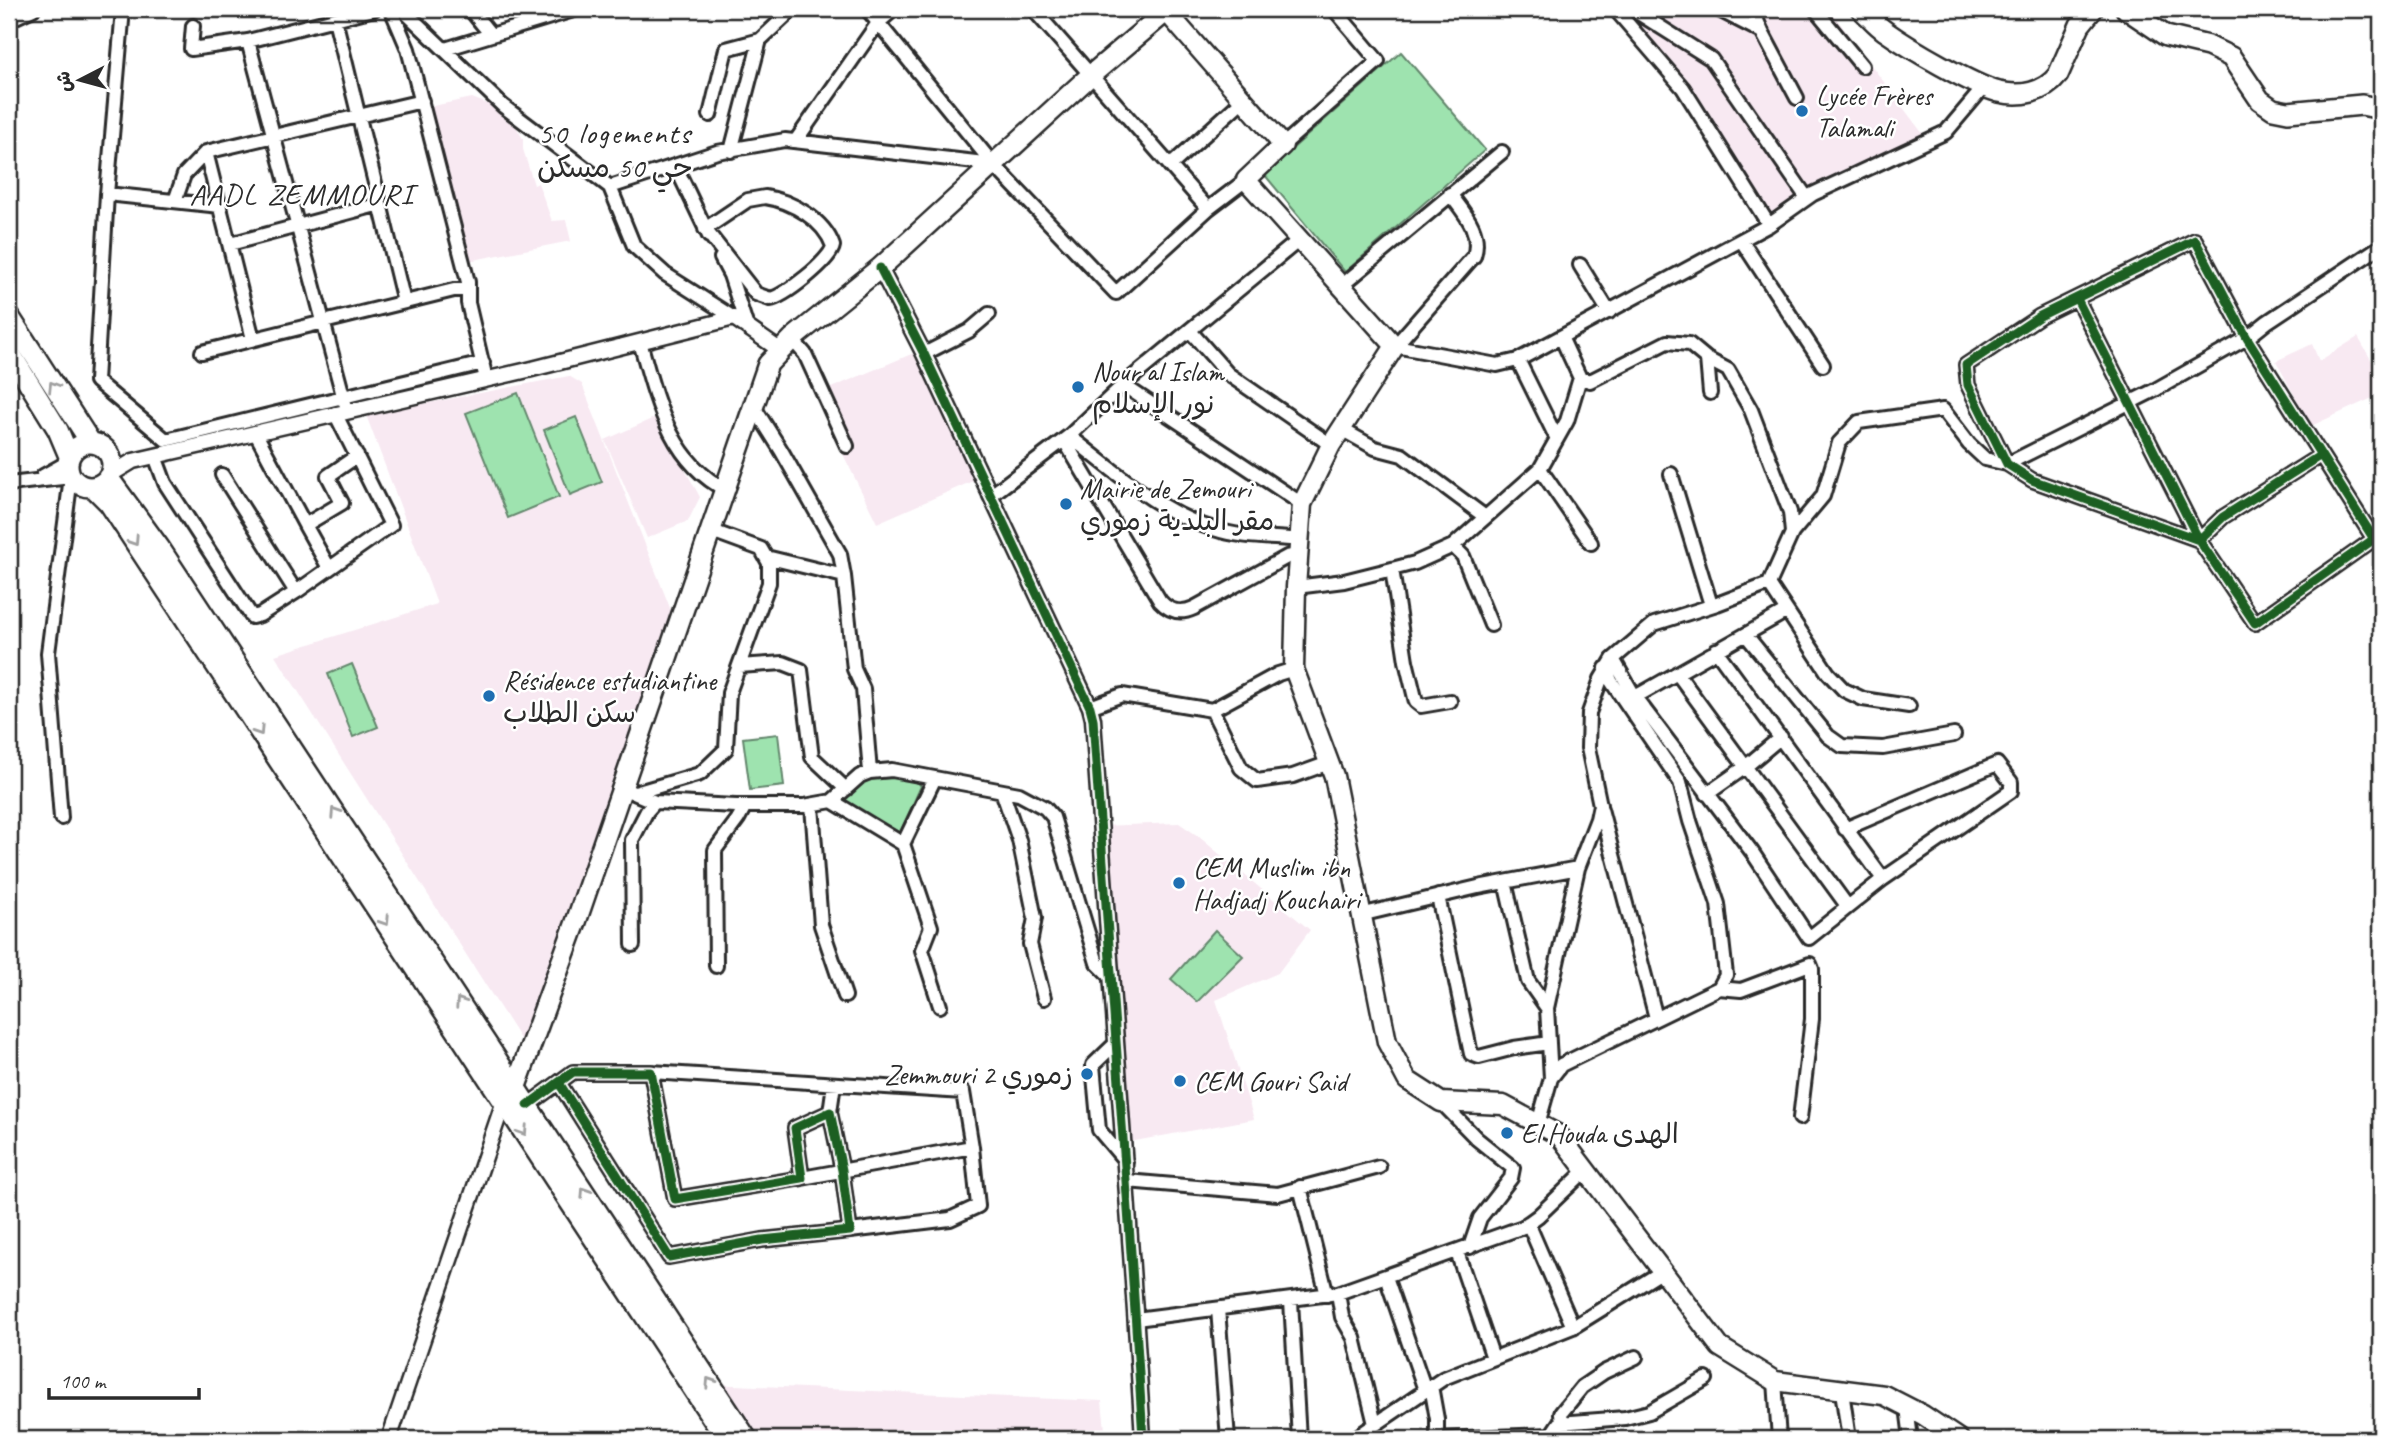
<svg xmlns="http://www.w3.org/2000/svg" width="2390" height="1448" font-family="Caveat,'Playpen Sans Arabic',sans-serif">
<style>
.built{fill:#f8e9f2}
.grass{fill:#9ee3af;stroke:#64876d;stroke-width:2}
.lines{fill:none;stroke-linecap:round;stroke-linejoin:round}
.minor-casing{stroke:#2b2b2b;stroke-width:18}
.tertiary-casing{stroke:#2b2b2b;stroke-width:19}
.secondary-casing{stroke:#2b2b2b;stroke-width:23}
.primary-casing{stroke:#2b2b2b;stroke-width:24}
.trunk-casing{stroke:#2b2b2b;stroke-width:24}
.minor{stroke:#fff;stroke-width:12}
.tertiary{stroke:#fff;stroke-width:14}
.secondary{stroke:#fff;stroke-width:18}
.primary{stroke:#fff;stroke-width:19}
.trunk{stroke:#fff;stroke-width:19}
.cycleway-casing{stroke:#fff;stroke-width:13}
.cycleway{stroke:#1b5e20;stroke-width:9}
.oneway{stroke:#a0a0a0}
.poi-dot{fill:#1f6fb2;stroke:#fff;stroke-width:2.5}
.labels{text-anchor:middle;stroke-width:5;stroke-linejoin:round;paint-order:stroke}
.poi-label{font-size:28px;fill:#2b2b2b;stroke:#fff;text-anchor:start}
.neighbourhood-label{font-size:30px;letter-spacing:2px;fill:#2b2b2b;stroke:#fff}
</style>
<rect width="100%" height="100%" fill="#fff"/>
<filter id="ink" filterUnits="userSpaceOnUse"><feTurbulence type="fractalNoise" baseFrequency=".0143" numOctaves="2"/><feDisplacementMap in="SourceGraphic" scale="14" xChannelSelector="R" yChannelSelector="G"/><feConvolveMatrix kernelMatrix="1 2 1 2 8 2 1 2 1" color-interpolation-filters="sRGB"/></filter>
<g filter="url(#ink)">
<path class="built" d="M1615 9H1829L1923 134V142L1813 194 1769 225 1683 88Z
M472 98 508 112 523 139V149L534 185 538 183 552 221 566 220 571 241 463 262 423 108Z
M2358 337 2381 377V394L2311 426 2276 361 2312 344 2319 361Z
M921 350 982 477 877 523 840 448 846 446 824 391Z
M569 376 582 384 672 613 522 1042 275 655 437 604 366 415Z
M656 417 700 497 688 521 647 538 605 440Z
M1179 823 1198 836 1310 930 1278 973 1216 1000 1254 1119 1124 1143 1100 826Z
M711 1384 1102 1401 1106 1439H747Z"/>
<path class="grass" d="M1401 52 1485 150 1345 272 1264 174Z
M518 393 559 497 508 518 466 413Z
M576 417 602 482 570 495 544 430Z
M352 664 378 727 353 737 328 674Z
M778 734 784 786 750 790 743 738Z
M882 774 916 780 921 786 900 833 842 802C848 787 866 778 882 774Z
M1215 930 1243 956 1197 1002 1171 979Z"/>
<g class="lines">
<g class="minor-casing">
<path id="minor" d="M123 9 107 194 96 381 166 440 483 363
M391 9 408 49 468 282V303L486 379
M402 9 503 106 610 187 634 246 665 274 734 318
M470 9 491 35
M867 9 993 164
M1033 9 1208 209
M1615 9 1683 88 1769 225
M1632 9 1711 59 1807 198
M1717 9 1762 32 1797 98
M1752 9 1762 32
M1815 9 1862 66
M335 19 404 302
M9 20 33 9
M193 26 191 49 248 41 374 9
M248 41 345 403
M445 49 577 9
M710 115 726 49 760 40
M797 139 878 23 894 9
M1283 145 1378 61 1334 9
M731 151 760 40 793 9
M1170 166 1243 100
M676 167 709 236
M610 187 717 152 785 140 993 164 1116 293 1208 209 1246 180
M107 194 220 206
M1450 194C1464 213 1482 231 1474 256L1395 346 1497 365 1518 360 1769 225 1813 194 1946 132 1984 87
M765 197C792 201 824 220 833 246 831 260 784 297 770 299L756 294 705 229 748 200Z
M175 201 184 175 206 152
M1741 240 1823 365
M230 244 380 204
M721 258 730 275 746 324
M1580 265 1609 312
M1340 287 1502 152
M2077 299 2199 540 2255 623 2374 539 2247 338 2195 240 2040 316 1966 365 1968 385 2007 464 2032 480 2199 540 2223 517 2321 455
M1191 332 1228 374 1331 445
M253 339 206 152 422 101
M792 339 805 354 847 446
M640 342C656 398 669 461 726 490
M202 352 454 290H468
M924 354 969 331 989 314
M1707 359 1710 393
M1518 360 1557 439
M1580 378 1590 381 1667 342 1689 344 1707 359 1728 370 1751 410 1790 512 1792 533
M1123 385 1302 504
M754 407 781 450 840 554 844 576
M1341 429 1375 448 1402 455 1484 516
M255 432 305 525
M1069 436C1114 470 1159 513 1214 529 1241 538 1272 537 1300 540
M1064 440 1160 601C1170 612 1181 614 1194 608L1287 557 1298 555
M155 456 165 483 252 617 260 615 296 592 391 525 335 413
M1540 469 1591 543
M1671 474 1711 605
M222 475 296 592
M43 476 68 462
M9 484 71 477 48 653 61 818
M990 496 1069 436 1123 385 1299 240
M1453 546 1463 556 1491 625
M766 557 844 576 854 669 863 689 870 772
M329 568 305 525 342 503 328 476 357 456
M1392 569 1406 661 1416 702 1421 706 1450 701
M1769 584 1828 673 1844 690 1863 699 1909 706
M1296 587 1344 581 1392 569 1415 563 1453 546 1540 469 1567 421 1580 378 1561 337
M1746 635 1828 736 1842 746 1883 748 1954 735
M1716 650 1883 879
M1613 659 1635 697 1752 852 1809 938 1883 879 2011 791V782L1997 764 1845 829
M739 666 783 663 801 670 812 757 846 789
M1677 673 1848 907
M1635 697 1787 611
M1090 707 1122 695 1212 710 1278 674 1294 669
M1212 710 1241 768 1257 781 1293 776 1329 763
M622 788 655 802 736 806H804L832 801 860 776 870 772 892 770 1019 794 1045 808 1053 817 1097 963 1110 976
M1002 791 1019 840 1035 918 1030 944 1044 998
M635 793 700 774 726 749 729 693 769 583V563L761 549 712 531
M1707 794 1744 768 1781 737
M832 801 903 844 931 927 922 950 940 1006
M812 806 821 925 845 996
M1601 809 1656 1018
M903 844 934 780
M1505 882 1528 981 1547 1008
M1438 896 1471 1054 1479 1057 1514 1048 1549 1043
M1360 915 1478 887 1578 868
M633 945 632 840 647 811 655 802
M716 966 715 850 738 819 745 806
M1719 988 1741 990 1810 964 1812 969V1019L1800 1118
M1116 1043 1093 1065 1099 1130 1126 1162
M651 1072 963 1092 972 1147 802 1178
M1551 1078 1561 1065 1719 988 1726 975 1718 904 1690 821 1680 782 1611 681 1606 668
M1441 1102 1477 1139 1513 1168 1511 1178 1480 1218 1470 1247
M528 1105 573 1072H651L675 1199 802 1178 795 1128 830 1112 842 1170 850 1231 762 1240 669 1257 559 1083
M830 1112 834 1084
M1538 1124 1551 1078 1547 1008 1578 868 1597 819 1600 805 1588 748 1589 713 1601 679 1613 659 1654 624 1717 604 1769 584 1792 533 1823 496 1839 443 1859 422 1943 410 1969 444 1985 459 2007 464 2155 390 2247 338 2267 322 2381 246
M1127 1181 1278 1194 1379 1167
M1300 1187 1327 1295
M1528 1223 1573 1327
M850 1231 950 1219 978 1206 972 1147
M1457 1252 1493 1358
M1386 1277 1425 1390
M1338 1293 1342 1317 1354 1338 1375 1424
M1291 1301 1299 1439
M1218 1309 1228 1439
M1136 1319 1338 1293 1523 1227 1538 1216 1587 1169
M1775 1381 1779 1439
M1431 1386 1437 1419V1438
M1842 1391 1849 1439
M1907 1407 1911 1439
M1562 1423 1561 1413 1582 1387 1604 1372 1636 1357
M1551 1435 1559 1423 1625 1418 1649 1412 1706 1379
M1354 1439 1444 1378 1573 1327 1663 1271
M1437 1439 1551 1435V1439"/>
</g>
<g class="tertiary-casing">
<path id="tertiary" d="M880 268 924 354 1090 707 1093 719C1109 959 1129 1199 1143 1439
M110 475 133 461 528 370 734 318 781 351
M389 1439 504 1101"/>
</g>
<g class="secondary-casing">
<path id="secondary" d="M1166 11 1283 145 1246 180 1395 346 1331 445 1302 504 1296 587 1294 669 1334 776 1387 1042 1407 1080 1441 1102 1503 1105 1559 1135 1720 1347 1775 1381 1884 1395 1923 1415 1959 1439"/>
</g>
<g class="primary-casing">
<path id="primary" d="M1861 9C1869 16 1876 25 1885 31 1909 48 1972 85 1999 92 2021 97 2044 93 2058 75L2080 25 2093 9
M2126 9 2166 36 2208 46 2231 57 2260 100 2273 109 2288 112 2362 105 2381 109
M507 1097 516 1086 576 922 768 364 792 339 880 268 1091 75 1169 9"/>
</g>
<g class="trunk-casing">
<path id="trunk" d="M9 316 91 443
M9 351 58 430 69 456
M68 465a22 22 0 1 1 44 0a22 22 0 1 1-44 0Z
M108 477 159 547 747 1439
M93 487 109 503 726 1439"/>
</g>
<use href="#minor" class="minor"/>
<use href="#tertiary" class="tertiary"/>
<use href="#secondary" class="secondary"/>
<use href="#primary" class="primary"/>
<use href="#trunk" class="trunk"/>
<g class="cycleway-casing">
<path id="cycleway" d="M880 268 924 354 1090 707 1093 719C1109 959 1129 1199 1143 1439
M2077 299 2199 540 2255 623 2374 539 2247 338 2195 240 2040 316 1966 365 1968 385 2007 464 2032 480 2199 540 2223 517 2321 455
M528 1105 573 1072H651L675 1199 802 1178 795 1128 830 1112 842 1170 850 1231 762 1240 669 1257 559 1083"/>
</g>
<use href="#cycleway" class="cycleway"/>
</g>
<defs><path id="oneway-chevron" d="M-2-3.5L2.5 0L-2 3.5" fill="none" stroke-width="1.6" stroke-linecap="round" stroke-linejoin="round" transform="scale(1.75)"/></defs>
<g class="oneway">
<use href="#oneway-chevron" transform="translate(53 386) rotate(-122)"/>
<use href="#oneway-chevron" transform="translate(134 541) rotate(57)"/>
<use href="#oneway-chevron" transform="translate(259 731) rotate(57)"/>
<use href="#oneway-chevron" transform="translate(335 812) rotate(-123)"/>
<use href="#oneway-chevron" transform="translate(385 921) rotate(57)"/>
<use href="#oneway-chevron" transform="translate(460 1002) rotate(-123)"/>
<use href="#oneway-chevron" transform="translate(523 1131) rotate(57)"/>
<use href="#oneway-chevron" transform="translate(585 1192) rotate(-123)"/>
<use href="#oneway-chevron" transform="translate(710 1382) rotate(-123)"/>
</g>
</g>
<g class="poi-dot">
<circle cx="1802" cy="111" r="7"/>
<circle cx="1078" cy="387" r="7"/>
<circle cx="1066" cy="504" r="7"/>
<circle cx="489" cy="696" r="7"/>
<circle cx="1179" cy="883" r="7"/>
<circle cx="1087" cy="1074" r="7"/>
<circle cx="1180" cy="1081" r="7"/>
<circle cx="1507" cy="1133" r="7"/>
</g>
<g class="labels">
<g class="poi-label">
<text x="1816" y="105">Lycée Frères<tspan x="1816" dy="32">Talamali</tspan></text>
<text x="1092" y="381">Nour al Islam<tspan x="1092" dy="32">نور الإسلام</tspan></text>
<text x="1080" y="498">Mairie de Zemouri<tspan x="1080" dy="32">مقر البلدية زموري</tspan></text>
<text x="503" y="690">Résidence estudiantine<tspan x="503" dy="32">سكن الطلاب</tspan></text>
<text x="1193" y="877">CEM Muslim ibn<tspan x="1193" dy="32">Hadjadj Kouchairi</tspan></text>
<text x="1073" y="1084" text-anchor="end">Zemmouri 2 زموري</text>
<text x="1194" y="1091">CEM Gouri Said</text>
<text x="1521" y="1143">El Houda الهدى</text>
</g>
<g class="neighbourhood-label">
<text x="615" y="143">50 logements<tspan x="615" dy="34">حي 50 مسكن</tspan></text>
<text x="302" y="204">AADL ZEMMOURI</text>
</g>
</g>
<rect width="2390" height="1448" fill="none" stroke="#fff" stroke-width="35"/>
<rect x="18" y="18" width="2355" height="1413" fill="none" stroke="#2b2b2b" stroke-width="2.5" filter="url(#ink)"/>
<g transform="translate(80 80) rotate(264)" stroke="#ffffff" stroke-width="5" paint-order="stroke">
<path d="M0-5L12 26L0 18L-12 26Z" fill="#2b2b2b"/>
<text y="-10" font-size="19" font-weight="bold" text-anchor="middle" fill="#2b2b2b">ش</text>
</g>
<path d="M49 1388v10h150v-10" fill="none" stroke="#2b2b2b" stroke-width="3.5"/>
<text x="60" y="1388" font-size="21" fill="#2b2b2b" stroke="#ffffff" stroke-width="5" paint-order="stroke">100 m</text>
</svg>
